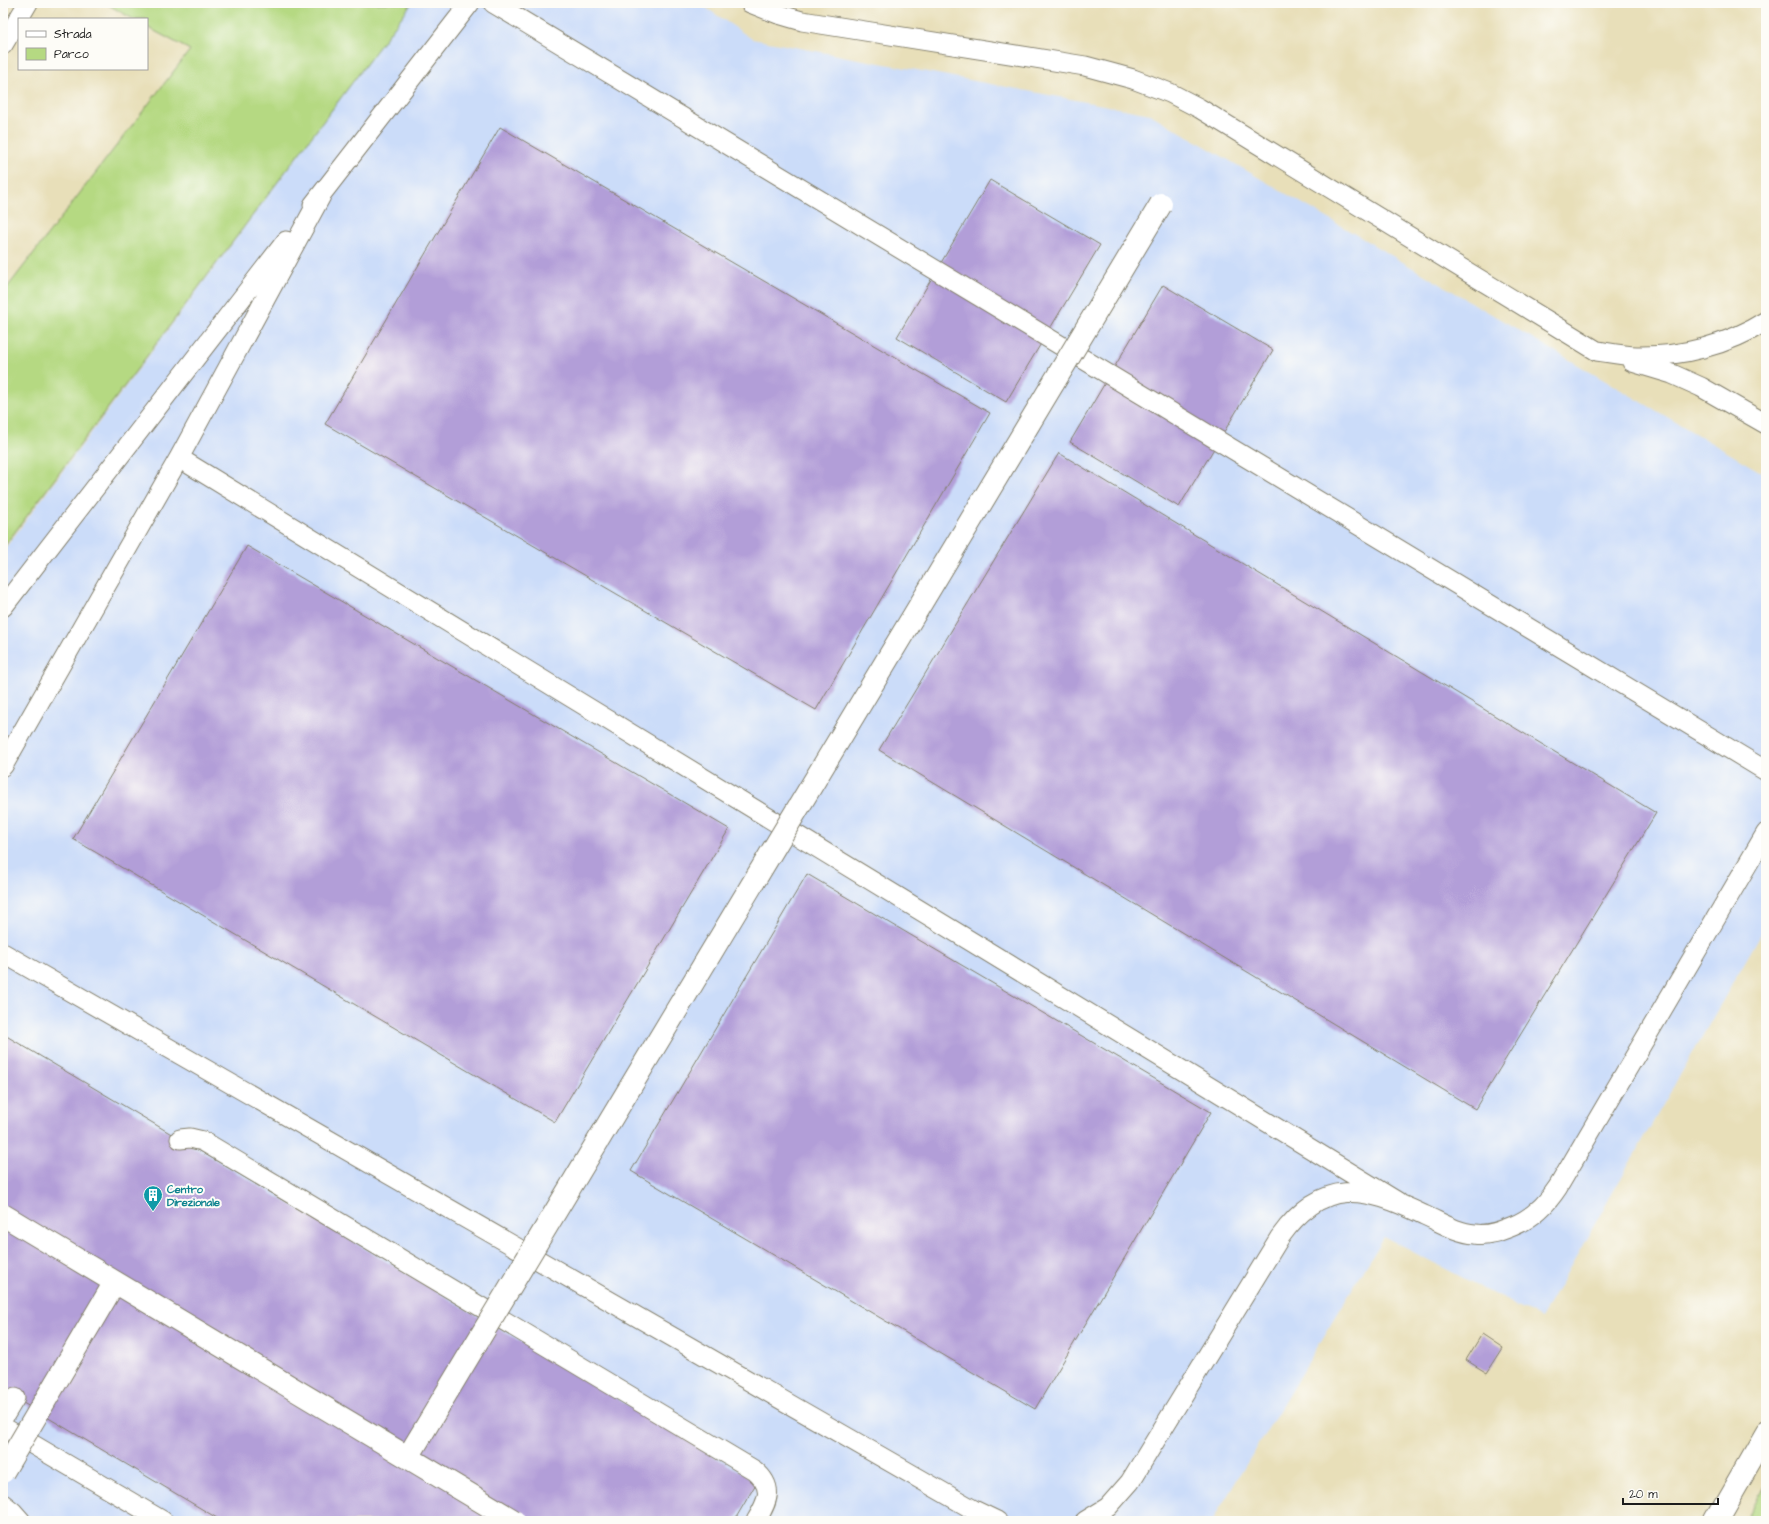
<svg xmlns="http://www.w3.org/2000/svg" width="1769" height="1524" font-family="'Architects Daughter',sans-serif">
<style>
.built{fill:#cbdcf9}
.green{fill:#b5d982;stroke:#687a4f}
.building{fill:#b29ed8}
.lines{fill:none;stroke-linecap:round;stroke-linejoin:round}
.lane-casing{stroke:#827e6a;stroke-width:21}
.secondary-casing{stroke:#827e6a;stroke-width:24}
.lane{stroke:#fff;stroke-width:19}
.secondary{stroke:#fff;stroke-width:22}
.street-bridge-casing{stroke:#827e6a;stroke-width:24;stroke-linecap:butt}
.street-bridge{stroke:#fff;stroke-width:22}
.labels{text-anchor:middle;stroke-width:4;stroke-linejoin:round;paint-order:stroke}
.culture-label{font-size:11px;font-weight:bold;fill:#0d838f;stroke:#fdfcf7;text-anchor:start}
</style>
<rect width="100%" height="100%" fill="#fdfcf7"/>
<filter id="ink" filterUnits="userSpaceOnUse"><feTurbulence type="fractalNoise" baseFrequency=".025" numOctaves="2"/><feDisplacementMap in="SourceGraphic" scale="8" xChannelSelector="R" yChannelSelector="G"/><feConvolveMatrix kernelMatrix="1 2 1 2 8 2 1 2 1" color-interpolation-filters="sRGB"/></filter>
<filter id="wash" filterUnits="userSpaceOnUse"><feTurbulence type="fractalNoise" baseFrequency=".012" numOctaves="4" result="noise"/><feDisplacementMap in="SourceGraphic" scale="16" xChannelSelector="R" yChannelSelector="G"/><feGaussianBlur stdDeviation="0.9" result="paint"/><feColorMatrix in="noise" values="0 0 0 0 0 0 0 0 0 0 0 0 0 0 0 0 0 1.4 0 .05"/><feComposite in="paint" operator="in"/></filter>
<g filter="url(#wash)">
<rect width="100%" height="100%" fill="#e8dfb9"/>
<path class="built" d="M412 3H699L752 39 1150 114 1766 475V925L1541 1318 1384 1237 1212 1521H3V551Z"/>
<path class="green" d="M105 3H412L3 548V293L190 50 147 27V19H133Z
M1766 1485V1521H1745Z"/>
<g id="blocks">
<path class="building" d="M500 127 990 413 816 710 325 424Z
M990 180 1100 245 1006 402 897 337Z
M1163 285 1273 350 1179 507 1070 442Z
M1059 453 1656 813 1475 1109 879 750Z
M247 546 729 829 555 1122 73 839Z
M807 874 1211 1112 1035 1409 631 1171Z
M3 1034 757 1482 734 1521H222L3 1391Z
M1482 1334 1503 1348 1487 1373 1466 1360Z"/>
</g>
</g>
<g filter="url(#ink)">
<use href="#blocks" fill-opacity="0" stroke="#827e6a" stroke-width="1"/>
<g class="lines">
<g class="lane-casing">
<path id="lane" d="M493 3 1766 771
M750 3 778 14 802 21 1085 66 1133 79 1170 93 1199 108 1597 351C1610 353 1624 356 1637 356 1681 357 1728 345 1766 321
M3 45 28 3
M321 196 179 458 1398 1202
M313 205 470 3
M1632 362 1672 374 1701 387 1766 424
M3 607 286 241
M3 766 179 458
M3 953 974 1510 997 1521
M180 1139 190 1138 203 1141 754 1470C775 1487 768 1501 756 1521
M3 1418 15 1398
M3 1427 163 1521
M3 1504 13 1512 21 1521
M1085 1521 1108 1507 1130 1482 1280 1237C1323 1177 1364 1186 1424 1215 1440 1222 1457 1233 1475 1234 1488 1236 1501 1231 1513 1226 1533 1218 1547 1204 1558 1187L1766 833"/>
</g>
<g class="secondary-casing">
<path id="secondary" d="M1716 1521 1766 1434"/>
</g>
<use href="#lane" class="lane"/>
<use href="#secondary" class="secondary"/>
<g class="street-bridge-casing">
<path id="street-bridge" d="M3 1215 514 1521
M408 1457 1161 204
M3 1472 115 1282"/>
</g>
<use href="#street-bridge" class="street-bridge"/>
</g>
</g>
<defs>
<g id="building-pin" transform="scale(1)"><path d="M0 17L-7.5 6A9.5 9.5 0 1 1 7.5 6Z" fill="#0f9aa8" stroke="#fdfcf7"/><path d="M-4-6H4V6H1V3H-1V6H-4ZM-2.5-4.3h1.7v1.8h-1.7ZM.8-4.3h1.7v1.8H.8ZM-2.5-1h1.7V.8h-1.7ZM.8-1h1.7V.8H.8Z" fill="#fff"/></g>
</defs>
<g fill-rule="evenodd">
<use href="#building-pin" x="153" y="1195"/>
</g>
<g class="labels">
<g class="culture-label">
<text x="167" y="1193">Centro<tspan x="167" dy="13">Direzionale</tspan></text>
</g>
</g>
<rect width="1769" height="1524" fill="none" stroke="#fdfcf7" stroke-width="16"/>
<rect x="18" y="18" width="130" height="52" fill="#fdfcf7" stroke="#a3a29f"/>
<rect x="26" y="31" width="20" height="6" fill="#ffffff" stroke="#a3a29f"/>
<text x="54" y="38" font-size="12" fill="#1c1c1c">Strada</text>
<rect x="26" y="48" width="20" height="12" fill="#b5d982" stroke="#a3a29f"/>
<text x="54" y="58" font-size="12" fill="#1c1c1c">Parco</text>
<path d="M1623 1498v6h95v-6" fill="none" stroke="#1c1c1c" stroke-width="2"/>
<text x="1629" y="1498" font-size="12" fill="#1c1c1c" stroke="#fdfcf7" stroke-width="3" paint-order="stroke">20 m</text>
</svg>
